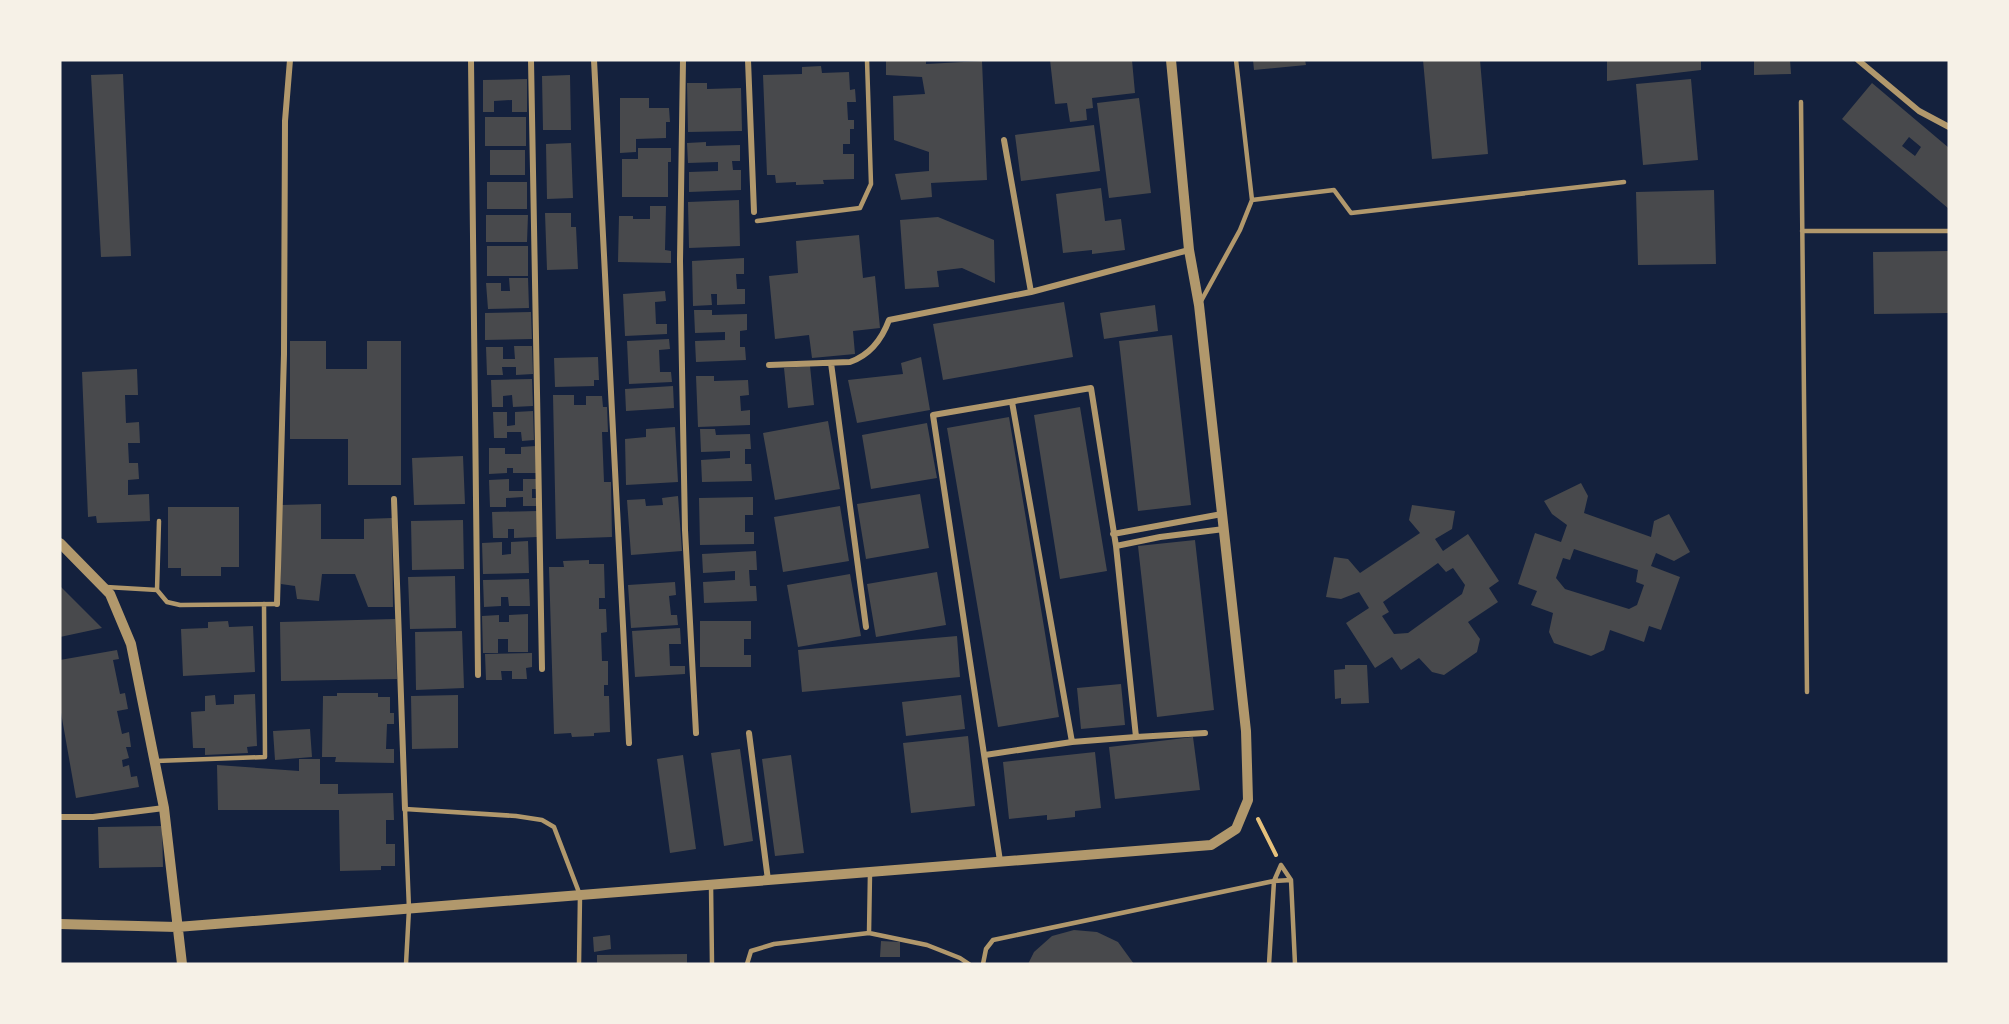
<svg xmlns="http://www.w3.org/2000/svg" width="2009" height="1024" font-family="Merriweather,serif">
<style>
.building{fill:#48494c;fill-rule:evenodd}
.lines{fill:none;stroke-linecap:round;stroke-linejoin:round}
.path{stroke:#e5c07b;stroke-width:4}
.service{stroke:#b1986c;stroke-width:4.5}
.minor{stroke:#b1986c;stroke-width:6}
.tertiary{stroke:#b1986c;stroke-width:10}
</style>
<rect width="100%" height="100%" fill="#14213d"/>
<path class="building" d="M886 60H926V64L982 61 987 180 931 183 932 197 901 200 895 174 929 171V152L894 140 893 96 925 94 922 77 886 75Z
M1050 60H1132L1135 93 1092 98 1093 108 1086 109 1087 120 1070 122 1067 103 1055 104Z
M1253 60H1305L1306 65 1254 70Z
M1423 60H1480L1488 154 1432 159Z
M1607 60H1701V70L1607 81Z
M1754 60H1790L1791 74 1754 75Z
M821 66 822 73 849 72 850 90 855 89 856 102H847L848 120H854V129H850V144H843V154H854V179L823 180 824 184 796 185V182L776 183 775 175H767L763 75 802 74V67Z
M123 74 131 256 101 257 91 75Z
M570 75 571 130H543L542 76Z
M527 79V112H512V100L494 101V112H483V80Z
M1691 79 1698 160 1643 165 1636 84Z
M687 83H707V89L741 88 742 131 688 132Z
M1872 83 1949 148V209L1842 119ZM1909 137 1921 147 1915 156 1902 146Z
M620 98H649V108H669L670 122H666V138L636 139V152L620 153Z
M1139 98 1151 193 1109 198 1097 103Z
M485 117H526V146H485Z
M1094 125 1100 171 1021 181 1015 135Z
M706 142V146L740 145V161H732L733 170H741V190L689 192V172L718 171V162L688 163 687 143Z
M571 143 573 198 547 199 546 144Z
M638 148H671V162H668V197H622V159H638Z
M490 150H525V175H490Z
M487 182H527V209H487Z
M1101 188 1105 221 1121 219 1125 250 1092 254V250L1063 253 1056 194Z
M1714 190 1716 264 1638 265 1636 192Z
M739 200 740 246 689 248 688 202Z
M650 206H666L665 250 671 251V263L618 262 619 216H633V219H650Z
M545 213H571V227H576L578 269 547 270Z
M486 215H528L527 242H486Z
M938 217 994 240 995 283 962 268 937 271 939 287 905 289 900 220Z
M859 235 863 278 875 276 880 328 853 331 855 354 812 358 809 335 775 339 769 276 798 273 796 241Z
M487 246H528V276H487Z
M1949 251V313L1874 314 1873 252Z
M744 258V274H736L737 289H745V304L717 305V294H711L712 305 693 306 692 261Z
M509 278H528L529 308 488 309 486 283H501V291H510Z
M665 291 666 301 655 302 656 324H667V334L625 336 623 294Z
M1064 302 1073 357 943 380 933 324Z
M1155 305 1158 331 1104 339 1100 313Z
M694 310H712V315L747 314V330L740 331V347H745L746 360 696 362 695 341 725 340V332L695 333Z
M531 312 532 339 485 340V313Z
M1172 335 1191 505 1138 511 1119 341Z
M669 339 670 349 659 350 660 372H671L672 382 629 384 627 341Z
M290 341H326V369H367V341H401V485H348V439H290Z
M514 346H532L533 374 516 375V367H502L503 375H487L486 347H503V359H515Z
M598 357 599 380H594V386L555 387 554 358Z
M921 357 930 410 857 423 848 380 903 374 901 363Z
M810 366 814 405 788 408 784 368Z
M137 369 138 395H125L126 423 139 422 140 443H128L129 463H138L139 479 128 480V495L149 494 150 521 97 523 96 516 88 517 82 372Z
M696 376H714V381L748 380 749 395 740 396 741 411 750 410V425L698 427Z
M532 379 533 406 513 407 512 395 503 396V407H492L491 380Z
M673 386 674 408 626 411 625 389Z
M553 395H574V405H586V396H602L603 407H607L608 432H602L604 482H611L612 537 556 539Z
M1080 407 1107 571 1060 579 1034 415Z
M533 411 534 440 522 441 521 432H507V438H494L493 412H507V426L515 425V412Z
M1009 417 1059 717 998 727 947 428Z
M828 421 840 489 775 500 763 433Z
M927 423 937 478 871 489 862 435Z
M675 427 678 482 626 485 625 439 646 437V429Z
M700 429H715L716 435 750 434 751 449H745V464H751L752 481 702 482 701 460 730 458V451L701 452Z
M536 446V473H513V468H507V473L489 474V448H505V454H521V447Z
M463 456 465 504 414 505 412 458Z
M509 479V491H523V479H537V489H532V498H537V506H523V497L506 498V507H490L489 480Z
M1581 483 1588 496 1584 513 1651 537 1654 521 1669 514 1690 552 1674 561 1656 553 1651 566 1680 577 1661 630 1649 626 1644 642 1610 630 1604 650 1591 656 1554 643 1549 632 1553 613 1531 605 1537 591 1518 584 1535 533 1561 542 1567 525 1552 514 1544 501ZM1574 549 1638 570 1636 582 1644 585 1637 605 1629 609 1565 589 1556 578 1563 558 1570 560Z
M920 494 929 548 866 559 857 504Z
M678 496 682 551 631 555 627 500 645 499 646 506 663 505 662 498Z
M753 497V515H745V532H754V544L700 545 699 498Z
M321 504V539H364V519L392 518 393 607H368L355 574H322L319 601 297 599 295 586 281 584V505Z
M1412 505 1455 511 1452 529 1435 539 1443 551 1468 534 1499 581 1489 588 1498 602 1468 622 1480 639 1477 652 1444 675 1432 672 1419 658 1401 670 1392 657 1375 668 1346 623 1369 608 1359 592 1341 599 1326 597 1334 557 1348 559 1360 573 1420 533 1409 520ZM1438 563 1446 572 1453 568 1465 585 1462 594 1408 633 1394 634 1382 616 1389 612 1383 602Z
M840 506 849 561 783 572 774 517Z
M168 507H239V567H221V576H181V568H168Z
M537 511V537L514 538V529H508V538H493L492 512Z
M463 520 464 569 412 570 411 521Z
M1195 540 1214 710 1157 717 1138 546Z
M528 541 529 573 483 574 482 543 502 542V555L511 554V542Z
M756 551 757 570H749L750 586H756L757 601 704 603 703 582 735 580V571L703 573 702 554Z
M589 560V564H604L605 598H599V609H606L607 632 601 633 602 661H608V685H604V696H609L610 732 594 733V736L572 737 571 733 554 734 549 567H564L563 561Z
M937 572 946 625 876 637 867 584Z
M850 574 861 636 798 647 787 585Z
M455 576 456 628 410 629 408 577Z
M529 579 530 606H509L508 597H501V606L484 607 483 580Z
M675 582 676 595 669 596 671 615H677L678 625 631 628 628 585Z
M60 586 102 628 60 637Z
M528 614V652H508V639H498V653H483L482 616 499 615V622H509V615Z
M395 619 397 679 281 681 280 622Z
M228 621 229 627 253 626 255 672 183 676 181 629 208 628V622Z
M700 621H751V639H744V655H751V667H700Z
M680 628 681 644H669L670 666H685V674L635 677 632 631Z
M462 631 464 688 416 690 415 632Z
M957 636 960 677 802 692 798 650Z
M117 650 119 659 113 660 120 694 125 693 128 709 117 711 122 734 129 732 131 747H126L129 758 122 760 123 767 129 765 131 777 137 776 139 787 76 798 60 707V660Z
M532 653V667L526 668 527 679H512V671H501L502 680H486L485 654Z
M1345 665H1367L1369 703 1341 704V698L1335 699 1334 670 1345 669Z
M1121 684 1125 725 1081 729 1077 688Z
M337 693H378V697H390V713H394V724H387L386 749H394V763L335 762 336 757H322L323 696H337Z
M255 694 257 746 247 747 248 753 205 755V748H193L191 712 205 711V696L215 695 216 705 234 704V695Z
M458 695V748L412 749 411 696Z
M961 695 965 729 906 736 902 702Z
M310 729 312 757 275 760 273 731Z
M968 736 975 806 911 813 903 743Z
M1193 737 1200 790 1115 799 1109 747Z
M740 749 753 841 724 846 711 753Z
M1095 752 1101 808 1075 811V817L1047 820V815L1009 819 1003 762Z
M683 755 696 849 670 853 657 759Z
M791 755 804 853 775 856 762 759Z
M299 759H320V784H338V794L393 793 394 820H386V844H395V866H381V870L340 871 339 810H218L217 765 299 771Z
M162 826 163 867 99 868 98 827Z
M1074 930 1097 932 1118 942 1134 964H1028L1034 952 1052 936Z
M610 935 611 949 594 952 593 937Z
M881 941 900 942V957H880Z
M687 954V964H597V955Z"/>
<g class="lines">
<path class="path" d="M1258 819 1276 855"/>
<path class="service" d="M1801 102 1807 692
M1252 200 1334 190 1351 213 1624 182
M757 221 860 208 871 184 867 60
M1802 231H1949
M1200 303 1240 230 1252 200 1236 60
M106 587 157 590 167 602 180 605 277 604
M157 590 159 521
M156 761 265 757 264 604
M1281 865 1291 880 1295 964
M711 885 712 964
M869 933 870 873
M406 964 409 909 405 809 516 816 542 820 554 827 580 895 579 964
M747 964 751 951 774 944 869 933 927 945 960 958 969 964
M983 964 986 949 993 940 1274 881 1291 880
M1269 964 1274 881 1281 865"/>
<path class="minor" d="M471 60 478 675
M531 60 542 669
M594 60 629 743
M683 60 680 261 685 530 696 733
M748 60 754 212
M1858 60 1919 111 1949 127
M1004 140 1031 292
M831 363 866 627
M769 365 850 362C870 355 882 339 889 320L1031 292 1189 250
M1012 402 1072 742
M394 499 405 809
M1113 534 1222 514
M1116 546 1160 537 1224 529
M277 604 284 354 285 121 290 60
M749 733 768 880
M1136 737 1205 733
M985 755 1072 742 1136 737 1116 546 1091 388 933 415 1000 861
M60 817H93L164 808"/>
<path class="tertiary" d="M60 543 110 594 131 644 164 808 182 964
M60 924 177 927 1211 845 1236 829 1248 800 1246 731 1199 305 1189 250 1171 60"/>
</g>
<rect width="2009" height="1024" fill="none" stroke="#f6f1e7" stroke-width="123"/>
</svg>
